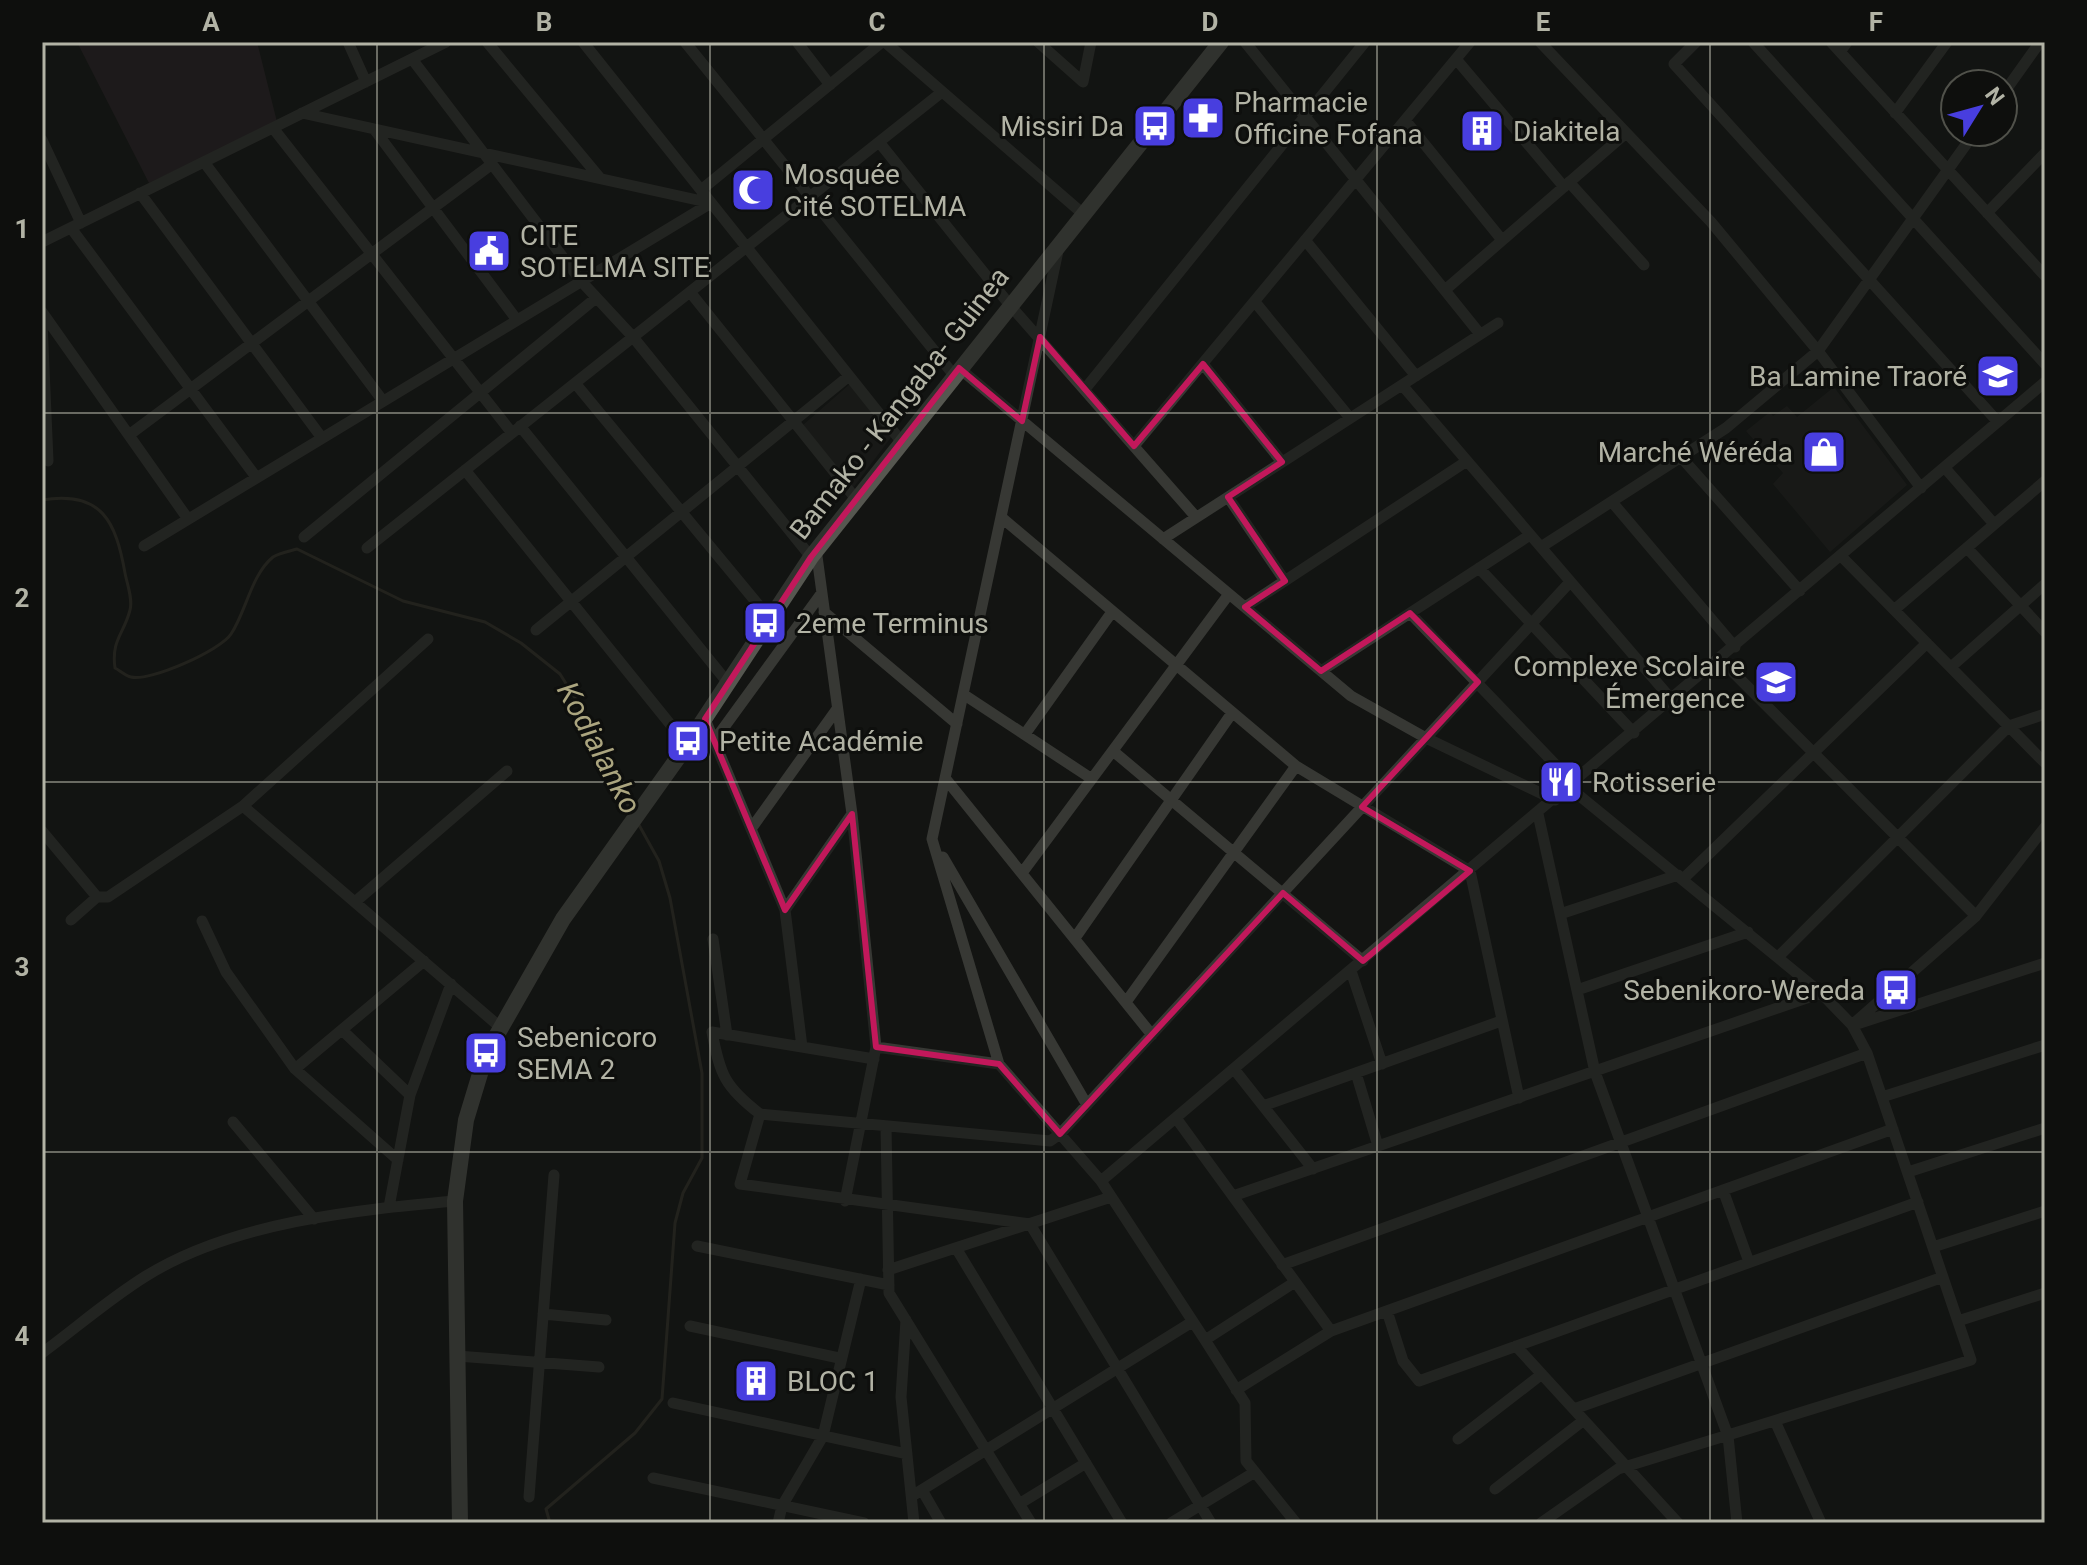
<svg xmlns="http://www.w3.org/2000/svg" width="2087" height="1565" font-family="Roboto,sans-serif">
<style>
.built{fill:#20211e}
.green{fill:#2b2326}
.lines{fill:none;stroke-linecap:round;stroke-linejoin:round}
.stream{stroke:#36342a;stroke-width:3}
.street{stroke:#373834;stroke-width:11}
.primary{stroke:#565750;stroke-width:16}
.marked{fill:none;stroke:#c2185b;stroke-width:6;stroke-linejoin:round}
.grid{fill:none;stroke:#b2b3a5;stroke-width:2;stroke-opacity:0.55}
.labels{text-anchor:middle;stroke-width:6;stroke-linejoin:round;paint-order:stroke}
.poi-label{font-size:28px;fill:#b2b3a5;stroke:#0e0f0d;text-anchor:start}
.street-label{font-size:28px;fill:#b2b3a5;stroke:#0e0f0d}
.water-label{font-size:30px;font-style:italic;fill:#aba57f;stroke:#0e0f0d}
.neatline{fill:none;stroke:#b2b3a5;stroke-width:3}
.grid-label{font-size:26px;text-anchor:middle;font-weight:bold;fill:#b2b3a5}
</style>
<rect width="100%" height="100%" fill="#131412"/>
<path class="built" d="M850 384 892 436 853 488 803 425Z
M1834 387 1907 485 1830 552 1773 484 1783 473 1746 431 1770 412 1773 416 1787 406 1797 417Z"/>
<path class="green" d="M77 42H257L277 122 149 183Z"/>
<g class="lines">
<path class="stream" d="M42 500C102 490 116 522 125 573 127 584 133 599 130 610 124 634 111 640 115 668 119 670 126 676 131 677 150 682 221 650 231 634 246 612 251 575 273 557 279 553 290 551 297 549L403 601 485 622 521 643 560 674 582 709 631 812
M550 1523 546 1509 635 1433 662 1399 675 1223 683 1193 702 1158V1073L670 898 659 861 639 825"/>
<path class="street" d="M348 42 366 82
M487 42 600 178
M583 42 901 441
M685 42 953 374
M797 42 830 85
M885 42 1082 213
M1038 42 1083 82 1091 42
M1245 42 1480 334
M1540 42 1711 222 1818 351 1921 488
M1696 42 1674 64 1998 422
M1753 42 2045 364
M1831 42 2045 276
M1840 52 1847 42
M412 59 581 281 633 337 811 557
M1456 59 1564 187
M2003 94 2040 42
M302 113 711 203
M1895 113 1947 42
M1405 120 1502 240
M273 128 512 433
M374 129 517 320
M42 140 81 223
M879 142 1009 304 1196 517
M204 162 383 401
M1569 182 1644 265
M701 190 882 42
M140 193 322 438
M1987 213 2045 153
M71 228 256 477
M1305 240 1416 376
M42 242 446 42
M1058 251 932 839 999 1064 1101 1181 1205 1340 1245 1403 1246 1461 1296 1523
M1445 290 1626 133
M690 292 856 499
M1255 302 1350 418
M42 312 188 519
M42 322 48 461
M1203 364 1282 462
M959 368 1351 696 1426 738 1555 800
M575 383 770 619
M1402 385 1672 700
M1085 389 1365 42
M520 426 728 683
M129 435 492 164
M1134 446 1470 42
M1681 457 1800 591
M1945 468 1994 524
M465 470 687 745
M1228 497 1285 581
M1612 502 1735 647
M1001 517 1296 766 1470 871 1519 1098
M304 537 596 298
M1163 539 1498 323
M144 546 711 203
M1541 547 1726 428 1818 351 1975 132
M367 548 942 92
M1967 548 2045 632
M816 549 852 814 876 1047 845 1201
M1841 556 2045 763
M1479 568 1634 733
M1245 607 1467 461
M1894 610 2045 481
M824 612 957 724
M1410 613 1574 784
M536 630 849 376
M1720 659 1976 916
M1951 667 2045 584
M1321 671 1530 535
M963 694 1092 779
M705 719 785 910 802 1047
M1025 734 1112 612
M714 741 821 594
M1113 751 1363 961
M945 778 1152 1035
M243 806 428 639
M1538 814 1595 1072 1728 1436 1737 1523
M751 829 837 709
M42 831 97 897
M943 857 1087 1105
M1022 873 1229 594
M1683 879 1927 643
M355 902 507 771
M785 910 852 814
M1560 914 1678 875
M71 920 97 897H108L243 806 500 1027
M202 921 226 972 295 1069 398 1160
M1075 938 1232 713
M713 939 727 1035
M1778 957 2009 726 2045 714
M1351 971 1382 1064
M1577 990 1748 932
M1126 1002 1296 766
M1857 1024 2045 963
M1852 1025 1976 916 2045 827
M342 1030 410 1095
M876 1047 999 1064
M874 1059 712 1032C720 1075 725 1087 760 1114L740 1184 1030 1224 1211 1523
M295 1069 424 961
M1234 1069 1313 1169
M1356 1073 1378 1146
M1882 1097 2045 1045
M1263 1106 1501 1021
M760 1114 1050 1141 1060 1134 1570 582
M1176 1118 1331 1331
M233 1122 314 1219
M886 1126 889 1293 1031 1523
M1908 1172 2045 1128
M1101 1181 2045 382
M1723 1190 1749 1262
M1233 1196 1821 993
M389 1207 410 1095 451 984
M697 1246 889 1285
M1933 1247 2045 1211
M956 1248 1122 1523
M1282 1265 1867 1053
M888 1270 1111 1197
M1387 1311 1403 1361 1419 1381 1918 1202
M543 1314 606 1320
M906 1320 901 1397 914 1523
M1958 1321 2045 1293
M690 1326 839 1358
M1205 1340 1295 1282
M1516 1346 1678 1523
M42 1353C76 1328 109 1299 146 1276 233 1222 355 1210 455 1201
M457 1356 599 1367
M1236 1390 1331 1331 1893 1129
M673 1403 907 1454
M1574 1409 1943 1277
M1775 1421 1821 1523
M1458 1439 1542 1374
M653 1478 864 1523
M1495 1489 1584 1420
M922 1490 941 1523
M912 1496 1192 1322
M529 1497 554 1175
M1019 1504 1086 1463
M778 1523 782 1506 823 1436 861 1279
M1171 1523 1255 1472
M1541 1523 1618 1469 1971 1360 1867 1053 1852 1025 1821 993 1570 788"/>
<path class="primary" d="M460 1523 455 1201 466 1120 486 1054 563 919 687 745 811 557 1221 42"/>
</g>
<path d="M0 0H2087V1565H0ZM1040 337 1134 446 1203 364 1282 462 1228 497 1285 581 1245 607 1321 671 1410 613 1478 682 1362 807 1470 871 1363 961 1283 893 1060 1134 999 1064 876 1047 852 814 785 910 705 719 811 557 959 368 1022 421Z" fill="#131412" fill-opacity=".55" fill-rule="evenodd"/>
<path class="marked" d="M1040 337 1134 446 1203 364 1282 462 1228 497 1285 581 1245 607 1321 671 1410 613 1478 682 1362 807 1470 871 1363 961 1283 893 1060 1134 999 1064 876 1047 852 814 785 910 705 719 811 557 959 368 1022 421Z"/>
<path class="grid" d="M377 42V1523M710 42V1523M1044 42V1523M1377 42V1523M1710 42V1523M42 413H2045M42 782H2045M42 1152H2045"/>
<defs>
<g id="pharmacy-square" transform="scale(2.3)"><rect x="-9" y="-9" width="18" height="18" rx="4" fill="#483edf" stroke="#0e0f0d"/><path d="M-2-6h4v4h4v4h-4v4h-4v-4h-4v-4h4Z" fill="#fff"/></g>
<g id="bus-square" transform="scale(2.3)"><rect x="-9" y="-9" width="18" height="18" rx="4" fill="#483edf" stroke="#0e0f0d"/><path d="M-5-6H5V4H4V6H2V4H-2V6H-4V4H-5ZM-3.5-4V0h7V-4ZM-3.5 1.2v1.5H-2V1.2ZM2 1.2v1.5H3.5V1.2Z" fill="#fff"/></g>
<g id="building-square" transform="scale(2.3)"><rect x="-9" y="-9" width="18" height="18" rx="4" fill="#483edf" stroke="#0e0f0d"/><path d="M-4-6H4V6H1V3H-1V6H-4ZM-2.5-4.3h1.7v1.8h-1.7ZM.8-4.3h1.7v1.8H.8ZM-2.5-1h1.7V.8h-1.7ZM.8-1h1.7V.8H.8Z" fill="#fff"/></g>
<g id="mosque-square" transform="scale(2.3)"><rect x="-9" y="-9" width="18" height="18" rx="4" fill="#483edf" stroke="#0e0f0d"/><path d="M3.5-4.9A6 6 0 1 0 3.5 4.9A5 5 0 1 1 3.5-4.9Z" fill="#fff"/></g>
<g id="civic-square" transform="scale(2.3)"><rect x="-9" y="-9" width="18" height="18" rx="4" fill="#483edf" stroke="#0e0f0d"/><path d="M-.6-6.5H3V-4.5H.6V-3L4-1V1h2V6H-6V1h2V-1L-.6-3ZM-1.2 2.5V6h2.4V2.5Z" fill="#fff"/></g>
<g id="school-square" transform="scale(2.3)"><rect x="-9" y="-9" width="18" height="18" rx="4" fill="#483edf" stroke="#0e0f0d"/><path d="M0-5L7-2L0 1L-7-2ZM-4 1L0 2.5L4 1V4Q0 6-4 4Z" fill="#fff"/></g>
<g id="shop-square" transform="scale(2.3)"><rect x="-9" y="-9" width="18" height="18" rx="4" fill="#483edf" stroke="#0e0f0d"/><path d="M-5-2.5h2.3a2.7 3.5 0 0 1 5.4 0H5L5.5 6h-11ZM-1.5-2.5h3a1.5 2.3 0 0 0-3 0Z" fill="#fff"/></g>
<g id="restaurant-square" transform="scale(2.3)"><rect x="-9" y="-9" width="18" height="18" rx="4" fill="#483edf" stroke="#0e0f0d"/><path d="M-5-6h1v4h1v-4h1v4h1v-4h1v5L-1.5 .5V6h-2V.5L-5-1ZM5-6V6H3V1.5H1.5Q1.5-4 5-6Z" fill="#fff"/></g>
</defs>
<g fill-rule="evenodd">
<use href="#pharmacy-square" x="1203" y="118"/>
<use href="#bus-square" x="1155" y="126"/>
<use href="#building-square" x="1482" y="131"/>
<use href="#mosque-square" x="753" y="190"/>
<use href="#civic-square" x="489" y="251"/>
<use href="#school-square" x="1998" y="376"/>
<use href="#shop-square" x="1824" y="452"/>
<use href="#bus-square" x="765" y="623"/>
<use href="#school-square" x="1776" y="682"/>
<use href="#bus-square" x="688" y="741"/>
<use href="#restaurant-square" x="1561" y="782"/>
<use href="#bus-square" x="1896" y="990"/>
<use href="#bus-square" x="486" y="1053"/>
<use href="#building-square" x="756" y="1381"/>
</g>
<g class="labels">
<g class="poi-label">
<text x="1234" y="112">Pharmacie<tspan x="1234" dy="32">Officine Fofana</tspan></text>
<text x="1124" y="136" text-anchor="end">Missiri Da</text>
<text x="1513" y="141">Diakitela</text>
<text x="784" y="184">Mosquée<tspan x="784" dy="32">Cité SOTELMA</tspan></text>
<text x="520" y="245">CITE<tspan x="520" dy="32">SOTELMA SITE</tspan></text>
<text x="1967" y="386" text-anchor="end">Ba Lamine Traoré</text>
<text x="1793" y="462" text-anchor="end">Marché Wéréda</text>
<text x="796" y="633">2eme Terminus</text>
<text x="1745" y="676" text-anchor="end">Complexe Scolaire<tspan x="1745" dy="32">Émergence</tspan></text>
<text x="719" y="751">Petite Académie</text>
<text x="1592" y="792">Rotisserie</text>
<text x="1865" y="1000" text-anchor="end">Sebenikoro-Wereda</text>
<text x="517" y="1047">Sebenicoro<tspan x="517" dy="32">SEMA 2</tspan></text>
<text x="787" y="1391">BLOC 1</text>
</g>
<g class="street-label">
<text transform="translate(899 403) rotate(-52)" y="10">Bamako - Kangaba- Guinea</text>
</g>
<g class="water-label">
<text transform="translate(599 748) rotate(62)" y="10">Kodialanko</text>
</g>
</g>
<rect width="2087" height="1565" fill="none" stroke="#0e0f0d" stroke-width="88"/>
<g transform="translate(1979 108) rotate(53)"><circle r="38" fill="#0e0f0d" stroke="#50514a" stroke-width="2"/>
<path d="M0-6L14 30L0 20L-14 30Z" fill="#483edf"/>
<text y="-12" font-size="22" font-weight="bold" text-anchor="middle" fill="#b2b3a5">N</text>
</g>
<rect x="44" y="44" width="1999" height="1477" class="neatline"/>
<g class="grid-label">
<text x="211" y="31">A</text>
<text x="544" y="31">B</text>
<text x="877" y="31">C</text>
<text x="1210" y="31">D</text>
<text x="1543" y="31">E</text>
<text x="1876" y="31">F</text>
<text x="22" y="238">1</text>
<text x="22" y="607">2</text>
<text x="22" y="976">3</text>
<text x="22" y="1345">4</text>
</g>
</svg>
